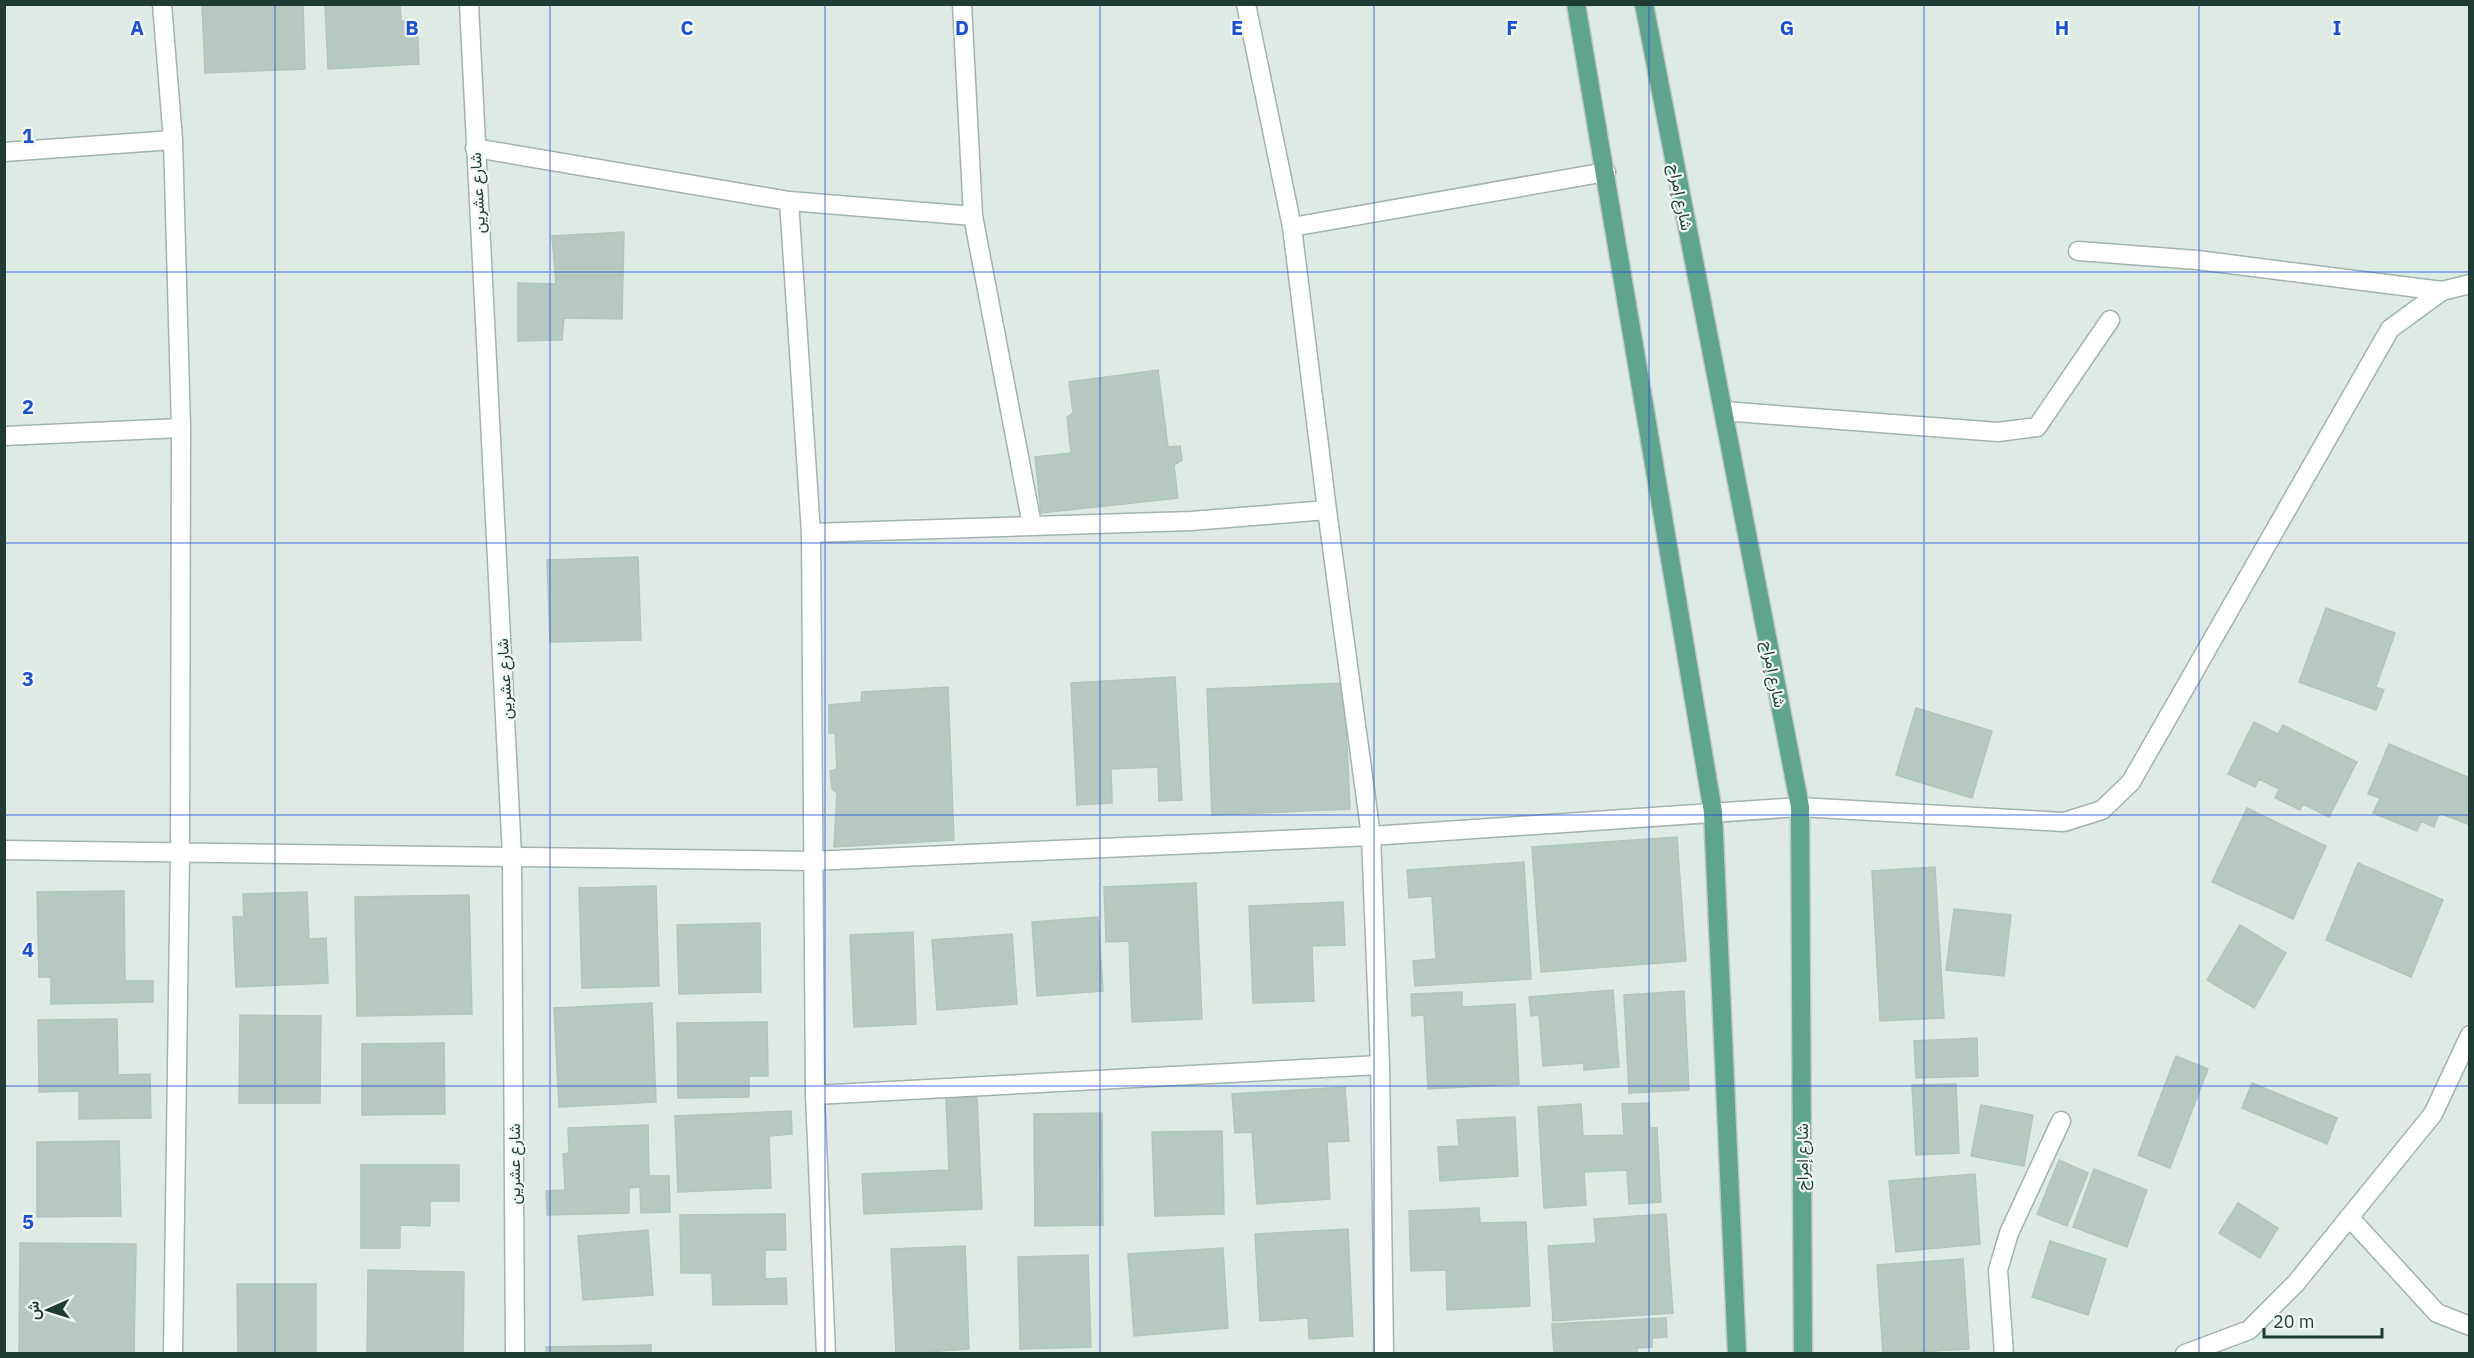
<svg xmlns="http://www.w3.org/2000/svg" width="2474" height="1358" font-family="'IBM Plex Sans',Vazirmatn,sans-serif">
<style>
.building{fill:#b6c9c0;stroke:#b0c5bb;stroke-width:1.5}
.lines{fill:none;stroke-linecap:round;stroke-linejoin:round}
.service-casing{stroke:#a1b3ac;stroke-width:21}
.minor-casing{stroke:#a1b3ac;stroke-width:21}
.tertiary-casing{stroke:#a1b3ac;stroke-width:21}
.primary-casing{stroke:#c0c8c6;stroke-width:21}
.service{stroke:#fff;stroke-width:18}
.minor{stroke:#fff;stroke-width:18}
.tertiary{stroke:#fff;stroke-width:18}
.primary{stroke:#5fa48f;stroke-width:18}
.grid{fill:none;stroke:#1d4ed8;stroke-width:1.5;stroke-opacity:0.55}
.labels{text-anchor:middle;stroke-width:4.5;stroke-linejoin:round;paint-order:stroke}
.street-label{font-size:16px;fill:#1e3c33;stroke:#eff7f3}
.grid-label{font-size:20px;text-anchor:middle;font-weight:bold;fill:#1d4ed8;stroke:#eff7f3;stroke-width:4.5;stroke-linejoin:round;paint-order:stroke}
</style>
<rect width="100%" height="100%" fill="#deebe5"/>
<path class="building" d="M202 4H303L305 69 205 73Z
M325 4H400L401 21 417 20 419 64 328 69Z
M624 232 622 319 564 318 562 340 518 341V283L556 284 552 236Z
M1158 370 1168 447 1180 446 1182 460 1174 465 1178 498 1041 513 1035 457 1071 453 1067 417 1073 413 1069 382Z
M638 557 641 640 550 642 547 560Z
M2326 608 2395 633 2376 687 2384 690 2376 710 2299 682Z
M1175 677 1182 800 1159 801 1158 767 1111 769 1112 803 1077 805 1071 683Z
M1344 683 1350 809 1212 815 1207 689Z
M948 687 954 840 834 847 837 793 832 789 830 771 837 769 835 733H829V705L861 702 862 692Z
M1916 708 1992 731 1972 798 1896 775Z
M2254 722 2278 734 2283 725 2357 762 2329 817 2303 804 2300 810 2275 798 2279 789 2259 779 2255 787 2228 774Z
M2389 744 2470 778V825L2439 813 2434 827 2421 821 2417 831 2373 813 2380 798 2368 794Z
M2247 808 2326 846 2293 919 2212 882Z
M1677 837 1686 961 1541 972 1532 847Z
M1524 862 1531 979 1415 986 1413 961 1436 959 1432 896 1409 898 1407 870Z
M2358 863 2443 900 2411 977 2326 940Z
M1935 867 1944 1018 1880 1021 1872 871Z
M1196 883 1202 1019 1132 1022 1129 941 1106 942 1104 887Z
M656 886 659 986 582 988 579 888Z
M124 891 125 981H153V1002L51 1004V977H39L37 892Z
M307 892 309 939 326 938 328 983 236 987 233 917H244L243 894Z
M469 895 472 1014 357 1016 355 897Z
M1343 902 1345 945 1312 946 1314 1001 1253 1003 1249 906Z
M1954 909 2011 915 2004 976 1946 970Z
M1098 917 1103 991 1037 996 1032 922Z
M760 923 761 992 679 994 677 925Z
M2240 925 2286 953 2254 1008 2207 980Z
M913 932 916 1024 854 1027 850 935Z
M1012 934 1017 1004 937 1010 932 940Z
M1613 990 1619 1067 1584 1070V1063L1543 1066 1539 1015 1531 1016 1529 997Z
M1684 991 1689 1090 1629 1093 1624 995Z
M1462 992V1007L1515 1004 1519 1084 1428 1089 1424 1015 1412 1016 1411 994Z
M652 1003 656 1102 559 1107 554 1008Z
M240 1015 321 1016 320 1103H239Z
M117 1019 118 1075 150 1074 151 1118 79 1119V1091L39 1092 38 1020Z
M767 1022 768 1076H749V1097L678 1098 677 1023Z
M1977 1038 1978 1076 1916 1078 1914 1041Z
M444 1043 445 1114 362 1115V1044Z
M2176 1056 2208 1069 2170 1168 2138 1155Z
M2252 1083 2337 1118 2327 1144 2242 1108Z
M1956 1084 1959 1153 1916 1155 1912 1085Z
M1345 1087 1349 1141 1327 1142 1330 1199 1257 1204 1252 1132 1235 1133 1232 1094Z
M977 1096 982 1209 864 1214 862 1174 949 1170 946 1097Z
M1649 1103 1650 1128H1657L1661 1202 1629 1204 1627 1170 1584 1172 1586 1205 1544 1208 1538 1107 1581 1104 1583 1136 1624 1135 1622 1104Z
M1981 1105 2033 1115 2024 1166 1971 1156Z
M791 1111 792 1134 769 1136 771 1188 678 1192 675 1116Z
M1102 1113 1103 1225 1035 1226 1034 1114Z
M1515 1117 1518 1176 1440 1181 1438 1147 1459 1146 1457 1120Z
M648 1125 649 1176H669L670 1212 641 1213 640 1187 629 1188V1213L547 1215 546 1191 565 1190 563 1154 569 1153 568 1128Z
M1222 1131 1224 1214 1155 1216 1152 1132Z
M119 1141 121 1216 37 1217V1142Z
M2059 1160 2088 1173 2067 1226 2037 1214Z
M361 1165H459V1201H430V1226L400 1225V1248H361Z
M2094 1169 2147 1190 2127 1247 2073 1227Z
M1975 1174 1980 1244 1896 1252 1889 1181Z
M2238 1203 2278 1228 2260 1258 2219 1233Z
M1479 1208 1480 1223 1526 1222 1530 1306 1447 1310 1446 1270 1411 1271 1409 1211Z
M785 1214 786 1250H765V1279L786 1278 787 1304 713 1305 712 1273H681L680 1215Z
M1666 1214 1673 1313 1553 1321 1548 1246 1596 1243 1594 1219Z
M1348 1229 1353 1336 1309 1339 1308 1318 1260 1321 1255 1234Z
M648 1230 653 1295 583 1300 578 1236Z
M2050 1241 2106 1259 2088 1315 2032 1297Z
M20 1243 136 1244 134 1354H19Z
M965 1246 969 1349 896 1354 891 1249Z
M1223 1248 1228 1328 1134 1336 1128 1254Z
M1088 1255 1091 1347 1020 1349 1018 1257Z
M1963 1259 1969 1349 1883 1354 1877 1265Z
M368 1270 464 1272 463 1354H367Z
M237 1284H316V1354H238Z
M1666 1318 1667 1337 1652 1338V1347L1637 1348V1354H1554L1552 1324Z
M651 1345V1354H546V1347Z"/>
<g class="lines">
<g class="service-casing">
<path id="service" d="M1723 411 1998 432 2037 427 2110 320"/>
</g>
<g class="minor-casing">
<path id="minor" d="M162 4 173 140 181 428 180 853 173 1354
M962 4 973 216 1032 525
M1246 4 1292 227 1327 510 1371 836 1380 1065 1384 1354
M475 148 789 201 973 216
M4 152 173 140
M789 201 811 533 815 1095 826 1354
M1292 227 1606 172
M2078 251 2197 260 2442 291
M4 436 181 428
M811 533 1191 521 1327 510
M4 850 812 861 1371 836 1800 807 2064 822 2102 810 2131 782 2390 329 2442 291 2470 284
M815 1095 1380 1065
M2349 1217 2437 1313 2470 1326
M2004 1354 1998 1270 2009 1233 2061 1121
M2185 1354 2249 1330 2296 1283 2433 1114 2470 1035"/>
</g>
<g class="tertiary-casing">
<path id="tertiary" d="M469 4 512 856 515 1354"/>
</g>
<g class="primary-casing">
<path id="primary" d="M1576 4 1713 812 1737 1354
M1644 4 1800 807 1803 1354"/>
</g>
<use href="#service" class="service"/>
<use href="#minor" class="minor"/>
<use href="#tertiary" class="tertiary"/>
<use href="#primary" class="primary"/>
</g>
<path class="grid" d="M275 4V1354M550 4V1354M825 4V1354M1100 4V1354M1374 4V1354M1649 4V1354M1924 4V1354M2199 4V1354M4 272H2470M4 543H2470M4 815H2470M4 1086H2470"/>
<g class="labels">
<g class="street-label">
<text transform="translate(477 193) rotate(-93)" y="6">شارع عشرين</text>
<text transform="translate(1681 197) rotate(79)" y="6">شارع إمراح</text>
<text transform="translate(1774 674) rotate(79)" y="6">شارع إمراح</text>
<text transform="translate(504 679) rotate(-93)" y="6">شارع عشرين</text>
<text transform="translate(1802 1157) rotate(-90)" y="6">شارع إمراح</text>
<text transform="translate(514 1164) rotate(-90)" y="6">شارع عشرين</text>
</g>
</g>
<g class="grid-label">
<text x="137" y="35">A</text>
<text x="412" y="35">B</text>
<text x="687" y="35">C</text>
<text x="962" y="35">D</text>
<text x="1237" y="35">E</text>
<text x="1512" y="35">F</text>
<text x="1787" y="35">G</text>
<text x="2062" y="35">H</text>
<text x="2337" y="35">I</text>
<text x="28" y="143">1</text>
<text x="28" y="414">2</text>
<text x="28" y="686">3</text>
<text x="28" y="957">4</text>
<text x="28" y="1229">5</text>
</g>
<rect width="2474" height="1358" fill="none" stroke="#1e3c33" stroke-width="12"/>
<g transform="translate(48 1310) rotate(267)" stroke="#eff7f3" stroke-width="4.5" paint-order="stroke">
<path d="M0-4.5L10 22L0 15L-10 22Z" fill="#1e3c33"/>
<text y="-9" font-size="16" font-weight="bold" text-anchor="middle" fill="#1e3c33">ش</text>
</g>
<path d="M2264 1328v9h118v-9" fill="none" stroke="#1e3c33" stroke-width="3"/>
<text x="2273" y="1328" font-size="18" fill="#1e3c33" stroke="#eff7f3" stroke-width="4.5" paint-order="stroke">20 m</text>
</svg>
